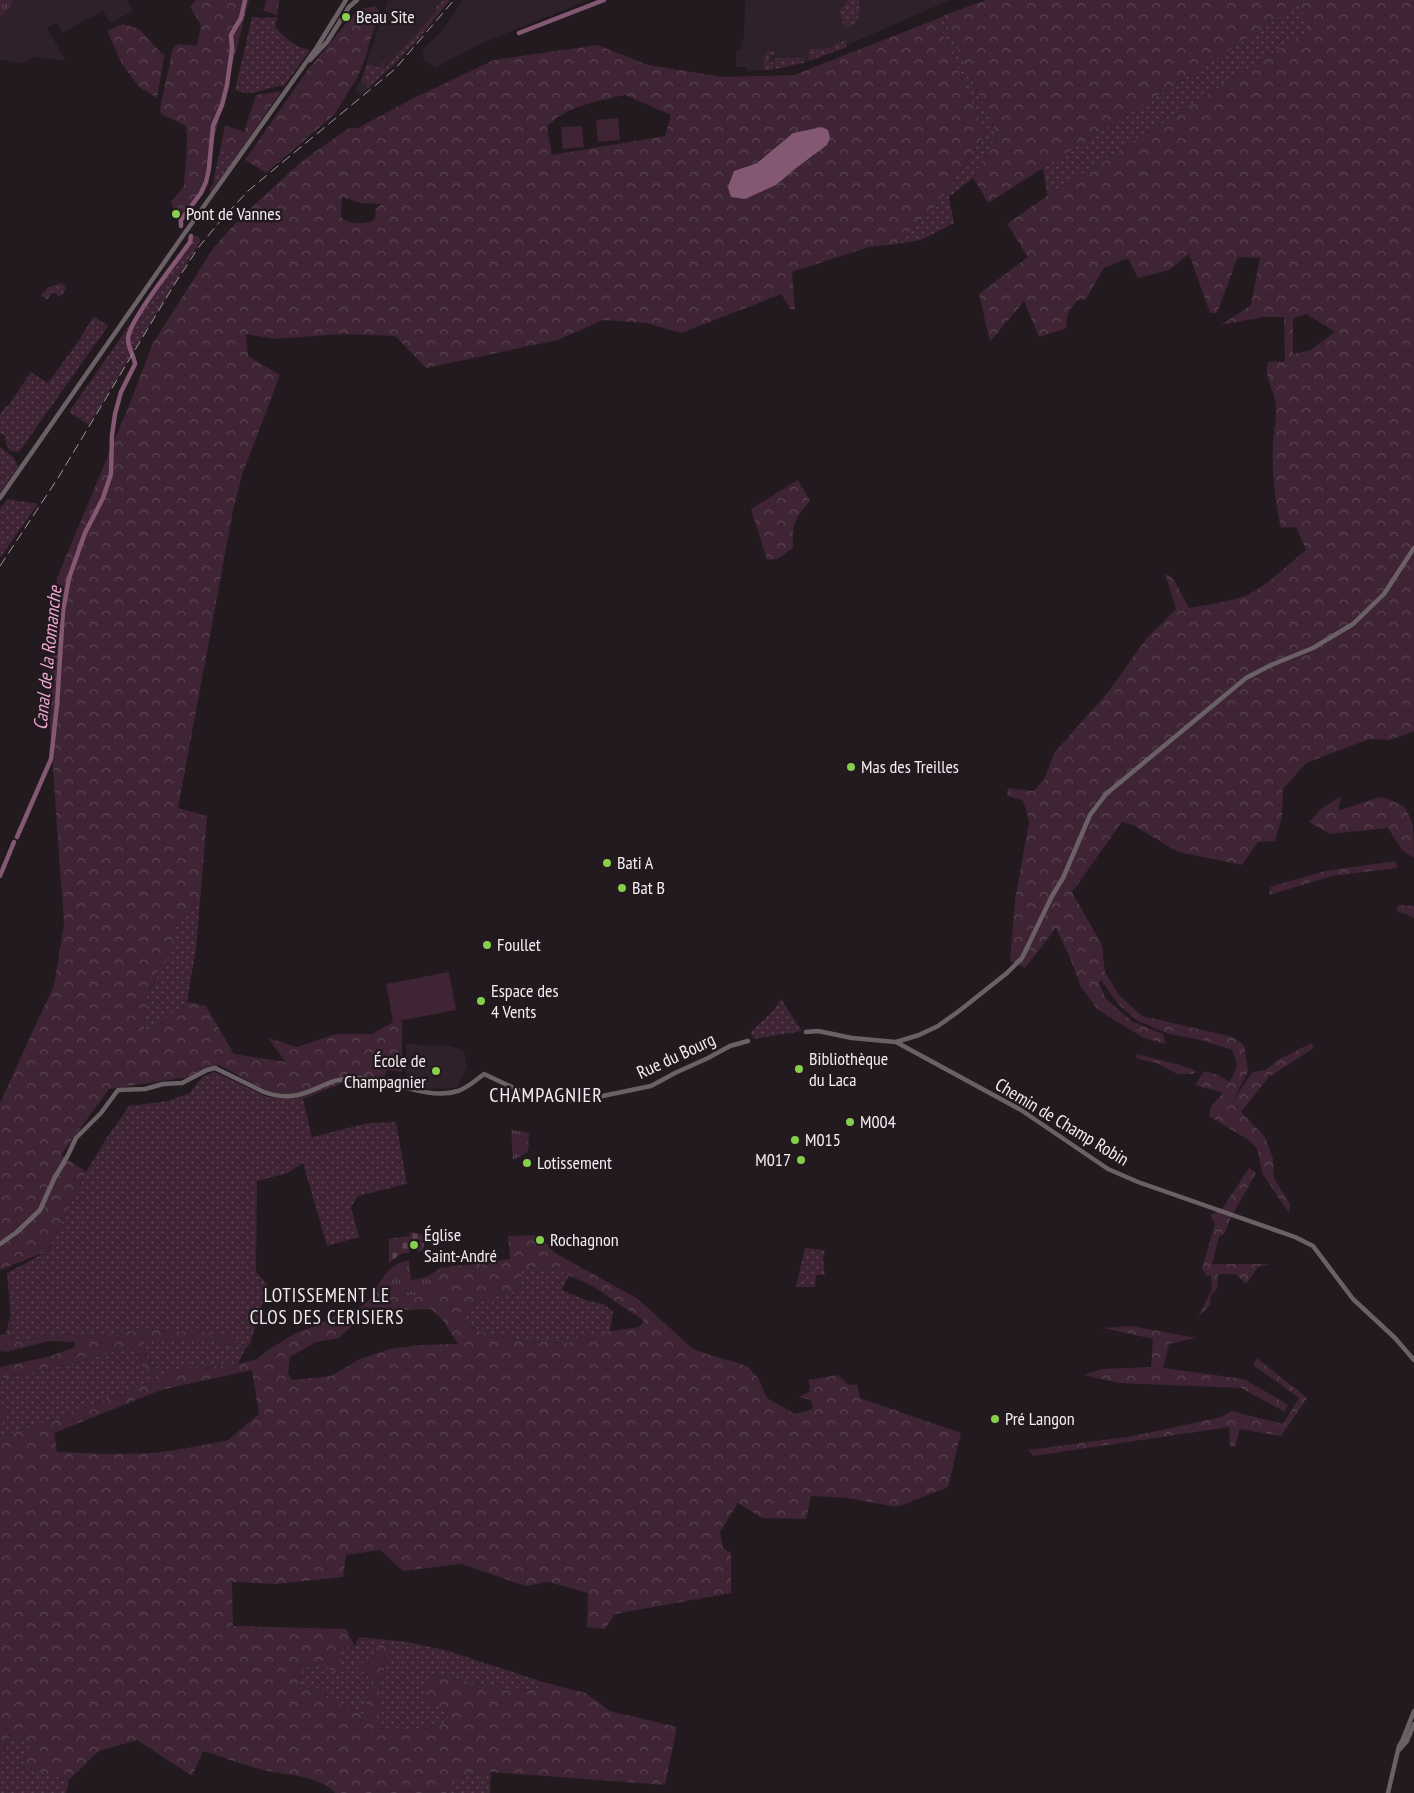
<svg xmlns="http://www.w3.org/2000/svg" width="1414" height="1793" font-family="'PT Sans Narrow',sans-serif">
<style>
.built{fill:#2f2129}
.grass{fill:url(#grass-dots)}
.forest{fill:url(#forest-crowns);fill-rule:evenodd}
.cemetery{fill:url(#cemetery-stones)}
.park{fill:url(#park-tufts)}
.pitch{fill:#3e2434}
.water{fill:#845772}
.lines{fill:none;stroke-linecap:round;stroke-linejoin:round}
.canal{stroke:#845772;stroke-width:4.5}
.secondary{stroke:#6a6065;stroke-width:4.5}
.rail{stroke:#9e979b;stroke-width:1;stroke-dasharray:10 5;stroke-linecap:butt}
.poi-dot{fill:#87cf4b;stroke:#221a1f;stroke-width:2}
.labels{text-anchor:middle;stroke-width:5;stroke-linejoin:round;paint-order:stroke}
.poi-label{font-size:18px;fill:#f3edf1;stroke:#221a1f;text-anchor:start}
.street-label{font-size:18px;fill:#f3edf1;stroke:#221a1f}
.water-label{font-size:19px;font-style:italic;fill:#efa7d2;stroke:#221a1f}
.neighbourhood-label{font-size:19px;letter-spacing:1px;fill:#f3edf1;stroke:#221a1f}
.quarter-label{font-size:20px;letter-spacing:1px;fill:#f3edf1;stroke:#221a1f}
</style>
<defs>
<pattern id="grass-dots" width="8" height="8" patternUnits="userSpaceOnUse" patternTransform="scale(1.25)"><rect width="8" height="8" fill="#3e2434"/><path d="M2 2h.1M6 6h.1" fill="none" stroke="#5a4452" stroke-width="1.8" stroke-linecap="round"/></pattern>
<pattern id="forest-crowns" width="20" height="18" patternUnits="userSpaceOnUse" patternTransform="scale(1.25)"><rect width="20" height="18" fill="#3e2434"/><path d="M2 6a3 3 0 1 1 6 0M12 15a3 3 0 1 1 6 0" fill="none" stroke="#5a4452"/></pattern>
<pattern id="cemetery-stones" width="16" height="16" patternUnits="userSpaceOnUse" patternTransform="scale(1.25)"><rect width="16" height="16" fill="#3e2434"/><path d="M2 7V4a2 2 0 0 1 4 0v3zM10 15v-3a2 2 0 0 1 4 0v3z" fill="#5a4452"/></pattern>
<pattern id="park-tufts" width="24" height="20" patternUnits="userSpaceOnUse" patternTransform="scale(1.25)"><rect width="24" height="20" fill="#3e2434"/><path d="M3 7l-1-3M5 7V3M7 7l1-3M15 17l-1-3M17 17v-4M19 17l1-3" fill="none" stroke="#5a4452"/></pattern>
</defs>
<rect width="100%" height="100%" fill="#221a1f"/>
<path class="built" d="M14 0H127L133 11 110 23 103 11 62 33 57 23 47 28 66 61 34 57 23 63 0 60V17L7 10Z
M388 0H450L396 64 361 95 355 89 361 80Z
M463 0H588L480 44 436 67 424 61 423 49 441 32Z
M745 0H950L818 58 803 63 772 70 747 71 746 67H736V51L740 50 744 35Z
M406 1044 451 1046 464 1051 467 1067 457 1088 424 1089 407 1085Z"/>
<path class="grass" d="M443 0H450L415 43 368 88 361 80 367 64 380 68 382 62 385 68 437 11 435 4 438 6Z
M848 0H859C860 12 861 22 848 27L843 24 840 10Z
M1300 1 1308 31 1047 196 1043 168 1261 30Z
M943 16 997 135 973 178 949 197 954 223 921 240 896 244 939 203 985 134 937 19Z
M252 17 262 18 277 17 275 27C285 38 294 47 310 50L284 86C263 86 256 99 235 90Z
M846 40 847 47 809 61V49L833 48V45Z
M769 50 770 52H774V55H769V62H773V70H764V58Z
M775 58H804V63L775 69Z
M221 145 238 155 210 193V188L214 182V177Z
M194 235 201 240 89 425 69 412 185 245 189 247Z
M61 283 64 285 66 289 60 297 53 292 47 300 41 295 49 287Z
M94 316 108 326 19 452 10 451 6 444 5 436 0 433V415L5 407 8 406 31 372 48 383 77 343Z
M0 447 14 458 18 467 0 493Z
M7 499 38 504 0 558V509Z
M201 891 196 948 187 1002 148 1033 144 1030 147 993 155 982 158 966 171 952 174 929 191 908Z
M781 999 802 1031 754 1039 751 1032 773 1011Z
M215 1072 267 1097 303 1099 312 1137 368 1123 396 1122 407 1184 358 1196 351 1207 359 1237 327 1246 303 1163 288 1173 257 1181 256 1272 268 1285 250 1344 245 1349 239 1363 229 1366 182 1367 160 1379 50 1421 0 1437V1432L9 1412 0 1402V1378C45 1371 89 1360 132 1346L147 1375 158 1373 146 1356 144 1339H205L243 1348 203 1332H171L149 1328 96 1336 52 1334 13 1343 7 1273 48 1251 86 1172 106 1139 129 1106 168 1101 190 1093 203 1076Z
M805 1248 825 1250 823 1259 825 1275H816L815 1287H796Z
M522 1267 554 1268 569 1275 562 1290 588 1301 603 1304 613 1311 610 1332 583 1335 569 1343 525 1341 482 1332 464 1323C470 1296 497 1296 520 1290Z
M359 1637 407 1642 445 1650 543 1682 537 1689 510 1690 431 1674 450 1710 447 1723 413 1731 377 1728 380 1683 391 1648 374 1663H355V1665L368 1675 372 1681 363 1715 325 1697 326 1693 298 1685 305 1666 311 1668 321 1663 336 1649 355 1646Z
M9 1735 33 1745 22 1766 69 1780 66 1793H0V1759Z
M491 1772 490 1793H447L457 1778Z"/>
<path class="forest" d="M196 0H249L201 190 181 218 174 210 171 202 184 186 187 142 186 126 161 114 160 108 173 48 179 44 197 46 201 25 190 7Z
M266 0H279L277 15 255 8 264 10Z
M985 0H1414V731L1390 740 1369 739 1306 763 1283 789 1282 817 1275 841 1258 842 1242 865 1178 852 1133 825 1122 822 1072 892 1102 945 1105 972 1119 995 1142 1016 1233 1037 1244 1045 1248 1071 1232 1103 1252 1072 1266 1070 1276 1061 1311 1043 1314 1046 1312 1049 1269 1077 1241 1112 1265 1137 1273 1159 1274 1178 1290 1204 1289 1213 1262 1173 1258 1150 1250 1141 1209 1116 1211 1106 1223 1093 1195 1085 1204 1071 1218 1075 1230 1082 1237 1065 1232 1050 1201 1040 1169 1034 1138 1021 1119 1005 1101 980 1099 983 1106 999 1133 1022 1163 1034 1165 1044 1144 1038 1098 1010 1081 987 1070 958 1056 928 1025 968 1010 961 1015 900 1029 822 1026 809 1022 800 1007 796 1008 788 1033 791 1044 780 1054 753 1109 691 1146 639 1176 609 1165 573 1174 580 1189 608C1206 605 1233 601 1247 595 1269 585 1288 564 1306 550L1296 527 1281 528C1275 501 1272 475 1273 447 1273 431 1278 415 1275 400 1272 387 1264 376 1268 362L1285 361 1284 317H1263L1221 325 1251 305 1260 258 1238 257 1217 313H1210L1189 254 1169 270 1138 278 1128 258 1104 268 1086 299 1078 300C1069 309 1065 315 1067 328L1039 337 1024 301 990 342 979 294 1028 257 1007 224 1047 196 1308 31 1299 2 1261 30 988 203 973 178 997 135 943 16ZM1306 314 1335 332 1311 350 1293 354V319Z
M376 6 379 11 365 59 358 76 335 114 266 173 245 160 307 71 358 9Z
M937 19 985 134 939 203 896 244 869 247 792 272 795 310 790 309 782 294 681 333 646 323 603 320 558 340 426 368 395 336 341 334 275 339 246 334 248 356 280 375 242 475 233 511 178 808 207 816 201 891 191 908 174 929 171 952 166 961 158 966 157 978 147 993 144 1030 148 1033 187 1002 206 1006 234 1054 286 1062 268 1038 297 1047 336 1034H372L393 1022 402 1020V1072L387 1070 383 1079 345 1082 303 1099 283 1095 266 1090 219 1065 189 1077 109 1089 61 1155 86 1172 48 1251 0 1270V1103L54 985 64 924 48 699 57 578 130 403 153 343 214 247 243 215 302 161 349 128H358L416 97 494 60 597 45 648 65 722 77 794 75ZM625 95 671 115 665 136 552 155 547 127C565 106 599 101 625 95ZM822 127 814 156 795 169 742 167 756 163 793 133ZM342 197 361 203 382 204 375 209 376 215 373 221C363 224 349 225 341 217Z
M123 24 139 29 163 55 165 53 157 98 139 87 122 64 107 31Z
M281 91 238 155 221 145 225 125 244 132 256 95Z
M798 480 810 501C794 518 792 525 793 548L777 559 767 560 751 509Z
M1341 796 1338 811 1379 797 1388 799 1405 807 1413 825 1414 858 1402 850 1388 828 1330 834 1309 822 1321 809Z
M1396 861 1397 868 1332 876 1269 895 1270 887 1325 871Z
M1398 905 1414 906V918L1397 911Z
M1137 1054 1180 1065 1196 1071 1193 1074H1177L1159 1064 1136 1058Z
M1249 1168 1256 1173 1230 1219 1225 1233 1219 1237 1212 1264H1270L1258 1267 1246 1284 1236 1274H1218L1217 1289 1210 1296 1211 1304 1198 1317 1212 1289 1211 1276H1207L1202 1269 1215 1224 1210 1215 1222 1209Z
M539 1235 555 1253 638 1299 692 1348 706 1354 738 1363 749 1368 758 1378 767 1398 795 1414 813 1409 811 1400 798 1397 809 1392 810 1387 808 1380 838 1375 849 1385 857 1384 860 1398 961 1433 948 1487 897 1507 847 1498 811 1496 806 1519 762 1518 738 1503 720 1532 723 1548 731 1553V1593L615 1614 605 1629 587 1627 588 1593 549 1582 526 1586 461 1564 403 1571 380 1550 346 1555 343 1577 276 1584 232 1582 233 1626 346 1629 355 1646 337 1649 341 1663 337 1673 321 1664 311 1668 305 1666 298 1685 326 1693 325 1697 363 1715 372 1681 368 1675 354 1665 355 1663 373 1662 376 1646 385 1643 391 1648 380 1683 378 1728 413 1731 447 1723 449 1710 420 1701 431 1674 510 1690 537 1689 543 1682 586 1693 610 1711 677 1727 665 1785 491 1772 457 1778 447 1793H335C319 1775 285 1775 263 1770 243 1765 223 1757 203 1751L192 1776 137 1740 99 1751 69 1780 22 1766 32 1745 9 1735 0 1759V1437L50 1421 160 1379 182 1367 229 1366 257 1359 268 1350 296 1333 318 1325 343 1311 355 1312 370 1299 436 1293 441 1268 510 1259 508 1236ZM522 1267 553 1268 594 1287 644 1321 639 1327 583 1335 569 1343 525 1341 482 1332 464 1323C470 1297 497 1296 520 1290ZM431 1309 442 1319 458 1344 420 1345 390 1349 360 1359 331 1376 292 1380 288 1373 290 1357 316 1342 339 1338 354 1324 375 1317 392 1318 395 1310ZM252 1370 259 1414 228 1440 199 1446 155 1453 108 1454 57 1452 54 1433 161 1390Z
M10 1315 13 1343 52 1334 96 1336 149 1328 171 1332H203L226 1335 245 1348 205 1339H144L146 1356 158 1373 147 1375 132 1346C88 1360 45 1371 0 1378V1367L51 1356 75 1347V1342L48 1341 7 1352 0 1351V1335L6 1334Z
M1131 1326 1196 1338 1169 1344 1163 1368 1244 1379 1288 1405 1285 1412 1241 1388 1118 1383 1084 1375 1102 1369 1151 1367 1153 1339 1103 1328Z
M1257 1358 1307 1398 1281 1436 1240 1429 1235 1446 1230 1447 1229 1427 1033 1456 1028 1450 1133 1436 1222 1417 1231 1411 1283 1424 1299 1398 1253 1365Z
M0 1402 9 1412 0 1432Z"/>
<path class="cemetery" d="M409 1232 420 1234 425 1237 423 1250 417 1252 420 1240 411 1239 409 1253C401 1252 395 1258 389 1263V1239L410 1236Z"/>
<path class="park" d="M0 0H14L7 10 0 17Z
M511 1130 529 1133 528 1152 513 1160Z
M409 1260 411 1280 426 1277 441 1268 437 1293 370 1299C382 1281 385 1265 409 1260Z"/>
<path class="pitch" d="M618 118 620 140 598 142 596 120Z
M582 126 584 147 563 149 561 127Z
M449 972 456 1010 393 1022 386 984Z"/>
<path class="water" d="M822 127 828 130 830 138 827 145 795 169 776 185 745 199 731 197 728 187 734 171 757 163 793 133Z"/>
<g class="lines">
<path class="canal" d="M519 33 604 0
M181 226V220L201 193 206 182 209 168 213 126 222 105 227 85 232 49 231 35 241 18 245 0
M17 837 51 759 57 705 63 611 69 578 85 533 103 498 111 474 112 435 115 414 121 392 135 364C134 355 128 349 128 338 130 319 177 261 190 242L191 236
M0 876 14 842"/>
<path class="secondary" d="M310 60 327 42 349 7 357 0
M0 498 182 237 317 47 346 0
M806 1032 818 1031 852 1038 896 1042 919 1035 938 1026 959 1011 1007 973 1022 958 1052 896 1063 878 1090 815 1106 794 1246 678 1271 665 1313 648 1353 624 1384 594 1414 548
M896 1042 1021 1110 1108 1169 1138 1182 1295 1237 1313 1246 1353 1299 1395 1338 1414 1360
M0 1244 17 1232 40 1210 54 1179 68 1155 76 1138 101 1113 118 1090 145 1089 163 1084 182 1083 207 1070 215 1068 264 1092C306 1107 320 1077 356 1078 388 1078 426 1101 458 1091 467 1088 476 1080 484 1074L531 1096 578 1101 651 1086 675 1073 708 1058 730 1046 748 1041
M1399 1750 1407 1741 1414 1724
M1388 1793 1399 1746 1403 1739 1414 1711"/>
<path class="rail" d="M0 566 58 478 174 285 198 248 221 220 248 191 272 171 395 69 454 0"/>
</g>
<g class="poi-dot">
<circle cx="346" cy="17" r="5"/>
<circle cx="176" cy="214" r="5"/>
<circle cx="851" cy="767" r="5"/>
<circle cx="607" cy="863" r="5"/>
<circle cx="622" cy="888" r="5"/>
<circle cx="487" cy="945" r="5"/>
<circle cx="481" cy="1001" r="5"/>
<circle cx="799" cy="1069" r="5"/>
<circle cx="436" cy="1071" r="5"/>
<circle cx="850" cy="1122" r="5"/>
<circle cx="795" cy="1140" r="5"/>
<circle cx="801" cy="1160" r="5"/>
<circle cx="527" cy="1163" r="5"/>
<circle cx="540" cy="1240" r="5"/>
<circle cx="414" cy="1245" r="5"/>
<circle cx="995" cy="1419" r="5"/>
</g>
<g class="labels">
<g class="poi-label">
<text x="356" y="23">Beau Site</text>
<text x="186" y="220">Pont de Vannes</text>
<text x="861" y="773">Mas des Treilles</text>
<text x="617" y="869">Bati A</text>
<text x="632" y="894">Bat B</text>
<text x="497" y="951">Foullet</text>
<text x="491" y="997">Espace des<tspan x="491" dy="21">4 Vents</tspan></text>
<text x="809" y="1065">Bibliothèque<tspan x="809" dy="21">du Laca</tspan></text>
<text x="426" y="1067" text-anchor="end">École de<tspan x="426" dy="21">Champagnier</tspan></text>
<text x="860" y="1128">M004</text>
<text x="805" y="1146">M015</text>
<text x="791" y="1166" text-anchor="end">M017</text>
<text x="537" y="1169">Lotissement</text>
<text x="424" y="1241">Église<tspan x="424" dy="21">Saint-André</tspan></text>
<text x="550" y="1246">Rochagnon</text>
<text x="1005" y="1425">Pré Langon</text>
</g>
<g class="street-label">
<text transform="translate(676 1056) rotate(-25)" y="6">Rue du Bourg</text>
<text transform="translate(1062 1122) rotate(31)" y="6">Chemin de Champ Robin</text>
</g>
<g class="water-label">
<text transform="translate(47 658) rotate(-84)" y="7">Canal de la Romanche</text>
</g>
<g class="neighbourhood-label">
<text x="327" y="1302">LOTISSEMENT LE<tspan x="327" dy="22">CLOS DES CERISIERS</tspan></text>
</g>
<g class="quarter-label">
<text x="546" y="1102">CHAMPAGNIER</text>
</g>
</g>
</svg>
